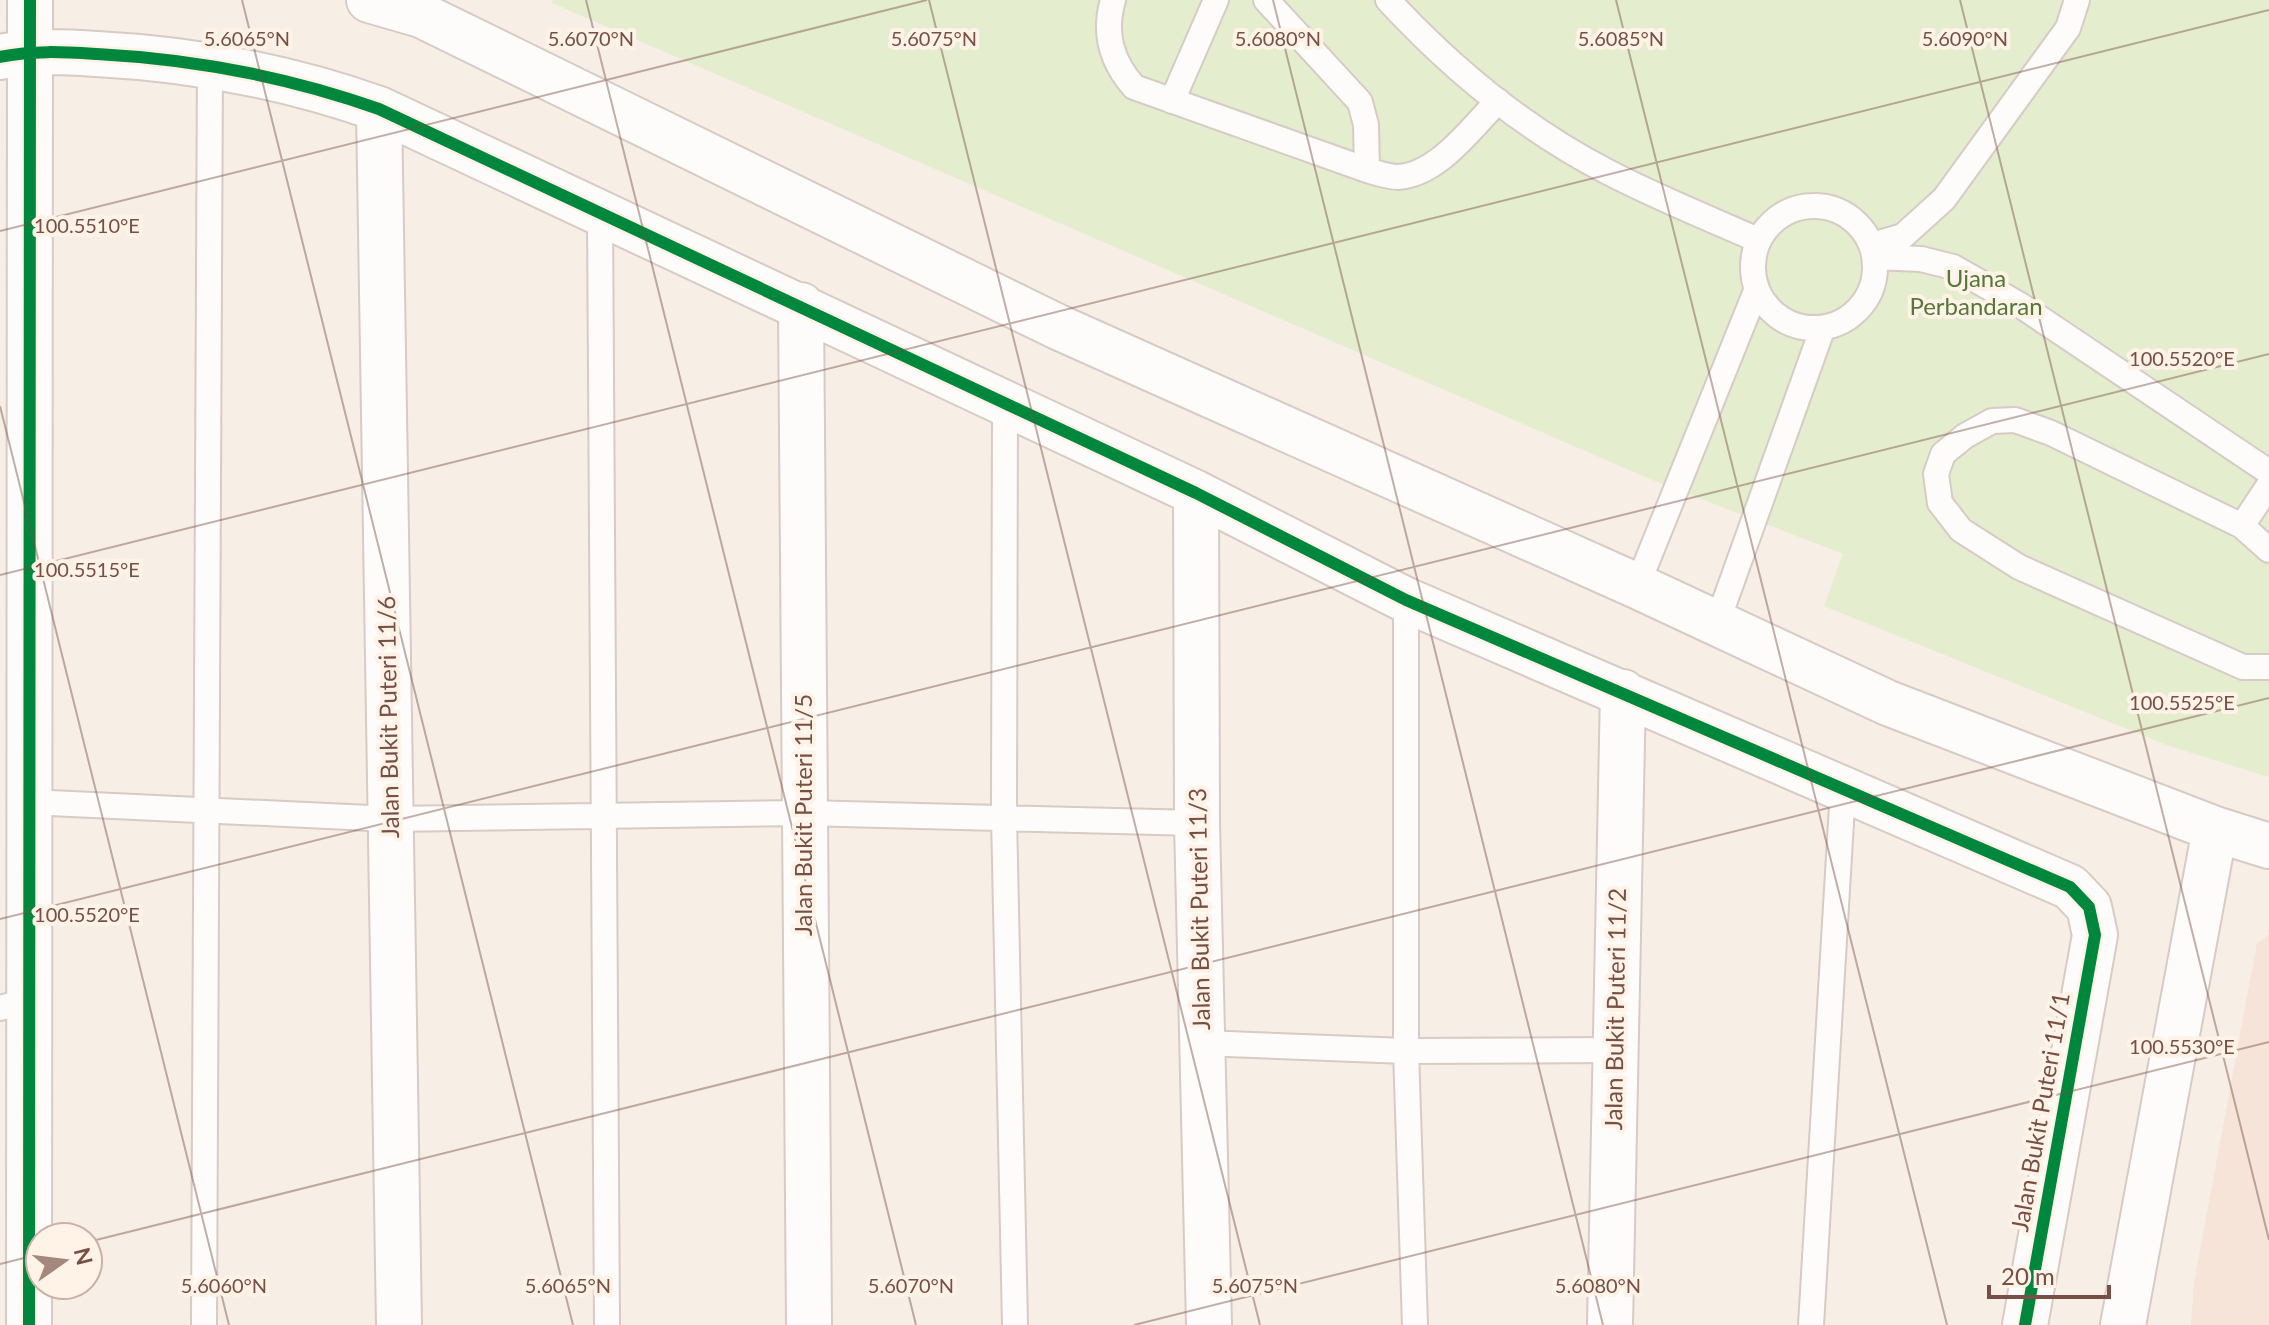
<svg xmlns="http://www.w3.org/2000/svg" width="2269" height="1325" font-family="Lato,sans-serif">
<style>
.residential{fill:#f5e4d7}
.green{fill:#e5edcf}
.lines{fill:none;stroke-linecap:round;stroke-linejoin:round}
.service-casing{stroke:#d8cac4;stroke-width:28}
.minor-casing{stroke:#d8cac4;stroke-width:48}
.service{stroke:#fefcfb;stroke-width:24}
.minor{stroke:#fefcfb;stroke-width:44}
.cycleway-casing{stroke:#fff2e7;stroke-width:17}
.cycleway{stroke:#00873e;stroke-width:12}
.ticks{fill:none;stroke:#774f44;stroke-width:2;stroke-opacity:0.45}
.labels{text-anchor:middle;stroke-width:8;stroke-linejoin:round;paint-order:stroke}
.park-label{font-size:24px;fill:#547839;stroke:#fff2e7}
.street-label{font-size:24px;fill:#774f44;stroke:#fff2e7}
.ticks-label{font-size:20px;text-anchor:middle;fill:#774f44;stroke:#fff2e7;stroke-width:8;stroke-linejoin:round;paint-order:stroke}
</style>
<rect width="100%" height="100%" fill="#f7eee6"/>
<path class="residential" d="M2269 935V1325H2191L2194 1283 2257 943Z"/>
<path class="green" d="M553 0H2269V777L2169 746 1824 606 1843 554 1650 479 552 3Z"/>
<g class="lines">
<g class="service-casing">
<path id="service" d="M1113 0C1103 34 1112 62 1134 87L1367 170C1377 173 1388 177 1398 177 1438 175 1472 127 1498 101
M1266 0 1360 102 1366 125 1367 170
M1388 0C1451 68 1526 130 1608 172 1656 197 1708 218 1758 240
M1172 101 1216 0
M1753 267a61 61 0 1 1 122 0a61 61 0 1 1-122 0Z
M600 216 607 1325
M1872 245 1903 236 1944 199 2068 28 2077 0
M1875 257 1921 259 1953 267 2020 305 2269 472
M1005 402 1004 816 1015 1325
M2242 526 2269 485
M2269 550 2242 526 2051 433 2015 420 1992 421 1965 436 1943 454 1936 474 1940 503 1961 530 2019 567 2243 667H2269
M1637 586 1756 291
M1406 600V1051L1415 1325
M1717 623 1822 330
M29 802 391 819 804 813 1197 823
M0 1008 29 1000
M1202 1043 1406 1051 1616 1050
M204 1325 210 65
M1811 1325 1843 789"/>
</g>
<g class="minor-casing">
<path id="minor" d="M369 0 421 15 1058 327 1637 586 1888 703 2215 829 2269 846
M0 57C33 50 64 52 97 54 193 59 289 77 379 109L1196 493 1406 600 2070 887 2089 907 2095 935 2025 1325
M379 109 399 1325
M801 305 809 1325
M1196 493 1197 823 1209 1325
M29 1325 30 0
M1610 1325 1623 692
M2123 1325 2215 829"/>
</g>
<use href="#service" class="service"/>
<use href="#minor" class="minor"/>
<g class="cycleway-casing">
<path id="cycleway" d="M0 57C33 50 64 52 97 54 193 59 289 77 379 109L1196 493 1406 600 2070 887 2089 907 2095 935 2025 1325
M29 1325 30 0"/>
</g>
<use href="#cycleway" class="cycleway"/>
</g>
<path class="ticks" d="M242 0 573 1325M586 0 916 1325M929 0 1260 1325M1273 0 1603 1325M1616 0 1947 1325M1960 0 2269 1240M0 231 927 0M0 406 229 1325M0 575 2269 10M0 919 2269 354M88 1242 2269 698M0 1264 40 1254M1134 1325 2269 1042"/>
<g class="labels">
<g class="park-label">
<text x="1976" y="287">Ujana<tspan x="1976" dy="28">Perbandaran</tspan></text>
</g>
<g class="street-label">
<text transform="translate(389 717) rotate(-91)" y="8">Jalan Bukit Puteri 11/6</text>
<text transform="translate(804 815) rotate(-90)" y="8">Jalan Bukit Puteri 11/5</text>
<text transform="translate(1200 909) rotate(-91)" y="8">Jalan Bukit Puteri 11/3</text>
<text transform="translate(1616 1009) rotate(-89)" y="8">Jalan Bukit Puteri 11/2</text>
<text transform="translate(2041 1112) rotate(-80)" y="8">Jalan Bukit Puteri 11/1</text>
</g>
</g>
<g class="ticks-label">
<text x="247" y="46">5.6065°N</text>
<text x="591" y="46">5.6070°N</text>
<text x="934" y="46">5.6075°N</text>
<text x="1278" y="46">5.6080°N</text>
<text x="1621" y="46">5.6085°N</text>
<text x="1965" y="46">5.6090°N</text>
<text x="87" y="233">100.5510°E</text>
<text x="2182" y="366">100.5520°E</text>
<text x="87" y="577">100.5515°E</text>
<text x="2182" y="710">100.5525°E</text>
<text x="87" y="922">100.5520°E</text>
<text x="2182" y="1054">100.5530°E</text>
<text x="224" y="1293">5.6060°N</text>
<text x="568" y="1293">5.6065°N</text>
<text x="911" y="1293">5.6070°N</text>
<text x="1255" y="1293">5.6075°N</text>
<text x="1598" y="1293">5.6080°N</text>
</g>
<g transform="translate(64 1261) rotate(76)"><circle r="38" fill="#fff2e7" stroke="#c9b1a6" stroke-width="2"/>
<path d="M0-6L14 30L0 20L-14 30Z" fill="#a4877d"/>
<text y="-12" font-size="22" font-weight="bold" text-anchor="middle" fill="#774f44">N</text>
</g>
<path d="M1989 1285v12h120v-12" fill="none" stroke="#774f44" stroke-width="4"/>
<text x="2001" y="1285" font-size="24" fill="#774f44" stroke="#fff2e7" stroke-width="6" paint-order="stroke">20 m</text>
</svg>
